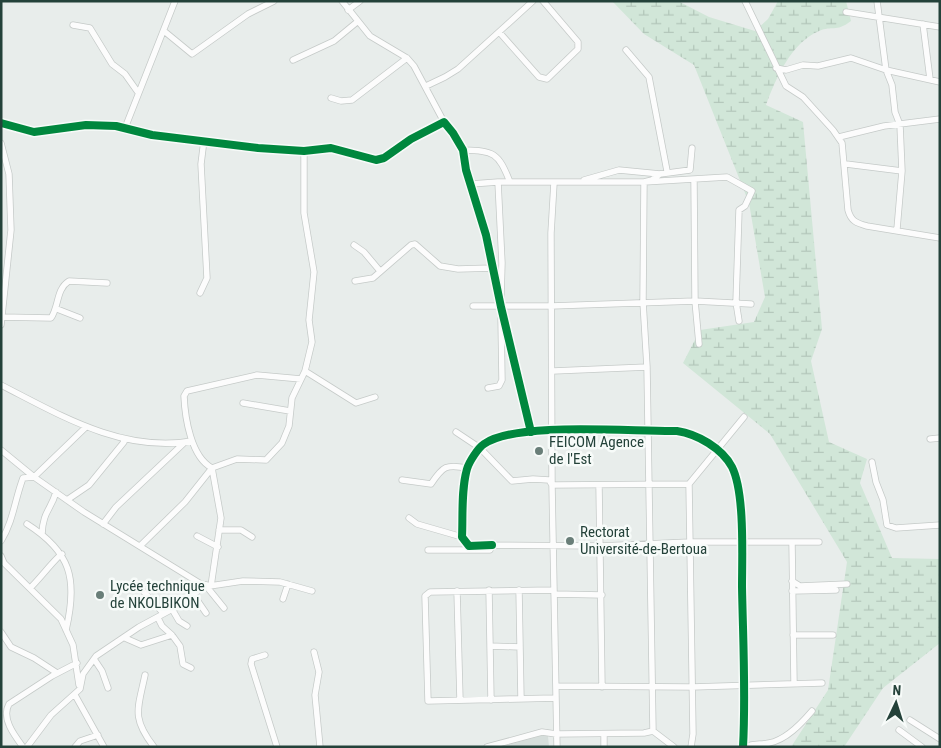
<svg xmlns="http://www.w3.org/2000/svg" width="941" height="748" font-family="'Roboto Condensed',sans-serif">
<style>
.built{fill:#d6dedb}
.wetland{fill:url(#wetland-marsh)}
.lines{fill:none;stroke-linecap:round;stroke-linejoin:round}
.minor-casing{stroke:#c5cac8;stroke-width:7}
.minor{stroke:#fcfcfc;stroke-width:5.5}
.cycleway-casing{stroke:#f7fbf9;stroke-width:11}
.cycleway{stroke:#00873e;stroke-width:8}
.poi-dot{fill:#697e78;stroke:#f7fbf9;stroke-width:2}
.labels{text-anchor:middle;stroke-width:5;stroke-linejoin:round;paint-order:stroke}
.poi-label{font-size:15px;fill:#24423a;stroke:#f7fbf9;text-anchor:start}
</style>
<defs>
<pattern id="wetland-marsh" width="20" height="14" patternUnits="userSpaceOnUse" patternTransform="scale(1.25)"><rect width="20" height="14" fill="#d1e6d8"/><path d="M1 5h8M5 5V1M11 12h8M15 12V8" fill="none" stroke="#b3c6ba"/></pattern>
</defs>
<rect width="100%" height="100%" fill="#e8edeb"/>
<path class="built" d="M544 735 548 736 549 747H501Z"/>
<path class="wetland" d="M612 1H678L709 17 755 31 768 19 778 1H846L851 21C835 33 833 25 819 31 791 43 776 78 766 105L803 122 822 329 811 361 829 442 867 459 860 483 892 558 940 559V643L883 688 844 747H791L828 690 847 562 770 434 683 363 700 330 754 322 765 297 749 203 694 65 644 34Z"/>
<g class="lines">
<g class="minor-casing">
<path id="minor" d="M342 1 370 36 407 58 414 66 444 122
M745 1 786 86 803 97 833 130 842 143 848 210C851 221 856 223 867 226L940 238
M877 1 886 70 892 85 895 112 900 125 902 171
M348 10 360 1
M846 12 940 27
M923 24 930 79
M73 25 90 28 112 64 125 74 137 91
M164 31 192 54 248 14 274 1
M500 33 539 77 547 79 578 49V42L543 1
M626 50 649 77 667 171
M293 60 334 41 357 22
M776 68 786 70 803 65 818 66 851 58 886 70 940 82
M426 86 445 77 458 69 533 1
M331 98 341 101 352 100 407 58
M1 123 34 132 86 125 116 126 152 135 258 148 304 151 331 148 376 160 384 158 411 139 444 122 453 133 463 150 466 170 486 235 501 307 531 432
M125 128 175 1
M839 137 884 126 940 119
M1 143 9 174 11 230 1 325
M463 150C494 151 498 152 510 182
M846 164 902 171 897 229
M584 180 619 170 660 174 690 170 692 148
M694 180 695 301 699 344
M498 182 502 263 501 297
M554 183 551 233 552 485 557 747
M471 184 498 182H644L727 177 752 191 745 206 739 210 736 302 739 321
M354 245 364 252 380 271
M355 281 373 278 411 245 415 244 440 266 458 269 492 268
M200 293 207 278 201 164 204 140
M473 306H551L695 301 751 304
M57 309 80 318
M1 317 51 318C59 307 56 289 69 281L107 283
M305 371 356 403 375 397
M553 371 647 367
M1 385C60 415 122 453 192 441
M488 388 499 386 502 380 501 319
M243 403 290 411
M456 432 480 448 512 481 533 479 549 480 552 485 689 484
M930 439 940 438
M1 450 34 477 84 512 201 584 207 585
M872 462 876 482 883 500 887 525 896 528 940 525
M402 480 431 484C443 466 446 464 467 468
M599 485 602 687
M67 500 89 485 124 442 123 438
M409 518 417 524 462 537
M27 524C71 552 78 579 66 630
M103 524 116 507 184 443
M219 530H241L252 537
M42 534C43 511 51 510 56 492
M197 536 218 547
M1 541C13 522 15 499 23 478L34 477 86 427
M792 542 794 683
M492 545 469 546 462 537C463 516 461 490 467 469 469 462 478 448 484 444 517 421 633 432 677 431 697 434 722 448 732 467 745 493 742 557 742 587 743 640 746 694 743 747
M140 546 185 502 212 468 237 459 266 460 282 443 289 426 292 398 305 371 312 342 309 320 314 272 304 213V151
M428 550H490L492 545 601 546 690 542H819
M1 556 4 563 61 619 73 645 79 685
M792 581 800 586 847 584
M211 586 221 518 212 468C191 457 185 418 184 396L187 391 257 375 301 379
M205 587H207L224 608
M30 588C38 581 57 556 62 554
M489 590 491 700
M519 590 521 699
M554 590 430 592 425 596 428 701 556 698
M457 591 460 700
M792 591 836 590
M144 592 163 613
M193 594 206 613
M554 594 602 595
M283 599 288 584
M172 609 179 621 187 626
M158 618 162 626 172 635
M1 632 11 647 34 658 57 673
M793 635H833
M125 638 141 645 172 635 180 646 183 664 191 668
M490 646 520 647
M314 652 319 672 315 695 320 747
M265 655 252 659 251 664 277 747
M94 659 102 671 108 688
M145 675C138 709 131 717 154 747
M556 686 692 687 822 683
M75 695 104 747
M910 720 940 739
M899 730 922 747
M653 731 647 367 643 302 644 182 652 180 660 174
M604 734V747
M23 747C14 735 1 718 9 704L52 676 77 663
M27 747 51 715 80 689 83 674 96 656 139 627 178 606 203 587 243 581 280 582 312 591
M75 747 80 741 98 735
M487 747 542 732 556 734 644 733 653 731 674 747
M691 747 693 734 689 484 744 417
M746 747C753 743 761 745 769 743 786 740 801 724 812 711"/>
</g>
<use href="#minor" class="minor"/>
<g class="cycleway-casing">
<path id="cycleway" d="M1 123 34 132 86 125 116 126 152 135 258 148 304 151 331 148 376 160 384 158 411 139 444 122 453 133 463 150 466 170 486 235 501 307 531 432
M492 545 469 546 462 537C463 516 461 490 467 469 469 462 478 448 484 444 517 421 633 432 677 431 697 434 722 448 732 467 745 493 742 557 742 587 743 640 746 694 743 747"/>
</g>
<use href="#cycleway" class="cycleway"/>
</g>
<g class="poi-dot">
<circle cx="539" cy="451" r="5"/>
<circle cx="570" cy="541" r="5"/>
<circle cx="100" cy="595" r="5"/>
</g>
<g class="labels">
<g class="poi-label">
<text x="549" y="447">FEICOM Agence<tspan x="549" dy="17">de l'Est</tspan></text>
<text x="580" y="537">Rectorat<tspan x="580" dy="17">Université-de-Bertoua</tspan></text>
<text x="110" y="591">Lycée technique<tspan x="110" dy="17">de NKOLBIKON</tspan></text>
</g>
</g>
<rect width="941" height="748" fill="none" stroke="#24423a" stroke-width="5"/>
<g transform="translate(896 703) rotate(4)" stroke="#f7fbf9" stroke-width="4" paint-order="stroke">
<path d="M0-4L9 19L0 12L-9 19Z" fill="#24423a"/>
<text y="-8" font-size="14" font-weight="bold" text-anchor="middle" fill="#24423a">N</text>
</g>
</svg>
